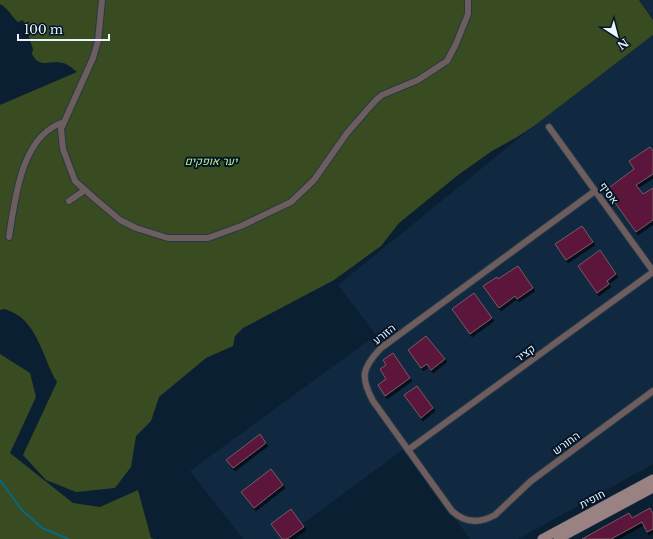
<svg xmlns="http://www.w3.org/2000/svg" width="653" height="539" font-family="'Libre Baskerville',Heebo,serif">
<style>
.built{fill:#102941}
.green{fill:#394c21}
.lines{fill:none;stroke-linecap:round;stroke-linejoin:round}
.stream{stroke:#066981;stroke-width:2}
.building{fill:#5d153a;stroke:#785965;filter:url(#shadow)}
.street-casing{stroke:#26394a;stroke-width:8}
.secondary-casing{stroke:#26394a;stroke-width:10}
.street{stroke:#6d5d5d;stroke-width:6}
.secondary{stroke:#9a8182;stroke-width:9}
.labels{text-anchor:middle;stroke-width:4;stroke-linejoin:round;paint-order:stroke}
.park-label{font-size:11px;font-style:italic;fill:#c4f38c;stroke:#031628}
.street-label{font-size:11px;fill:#edf4fc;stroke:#031628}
</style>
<defs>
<filter id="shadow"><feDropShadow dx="2" dy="3" stdDeviation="0" flood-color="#0009"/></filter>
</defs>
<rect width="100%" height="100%" fill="#0b1f32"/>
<path class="built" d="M640 0H653V19Z
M653 35V464L518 539H470L404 449 282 539H243L190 471 376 335 338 285 534 126Z"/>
<path class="green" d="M0 0H639L653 20V35L534 126 517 137 492 151 458 175 399 223 381 246 334 280 243 328 235 336 233 346 206 358 159 397 151 421 136 436 131 467 115 488 76 492 46 480 23 455 57 382C45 363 39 330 19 316 15 313 10 311 5 309L0 310V105L77 72C73 69 68 64 63 63 51 60 39 69 32 54L33 49 23 20 18 22C11 16 8 8 0 4Z
M0 354 30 373 36 397 10 453 73 503 100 507 138 490 151 538 154 539H0Z"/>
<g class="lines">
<path class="stream" d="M0 480 21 509 42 528 68 539"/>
</g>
<path class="building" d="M650 147 653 151V174L636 185 643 194 653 188V220L636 232 606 190 634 169 629 161Z
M582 226 593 242 566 260 555 244Z
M600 250 616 274 607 281 609 284 597 293 578 266Z
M518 266 533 288 517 299 515 296 499 308 483 286 497 277 498 279Z
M474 293 492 318 470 334 452 309Z
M426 336 445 359 431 370 427 364 421 368 408 350Z
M393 353 410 378 385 396 378 385 386 379 380 369 386 365 383 360Z
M417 386 433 408 421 418 404 395Z
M260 434 266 443 233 468 226 460Z
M271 469 283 485 254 508 241 492Z
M650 508 653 514V529L647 532 642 522 611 539H582L629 513 632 518Z
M291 509 304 527 287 539H282L271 524Z"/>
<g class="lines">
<g class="street-casing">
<path id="street" d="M102 0 98 41 93 58 61 129 63 149 75 181 94 198 120 220 136 228 168 238H208L241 226 291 202 314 180 347 133 375 101 382 95 418 80 447 61 456 44 468 14V0
M549 127 653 271
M595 191 381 348C362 368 360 377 373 401L452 511C465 523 479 524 495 515L531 481 653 391
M69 201 85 190
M9 237C15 199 21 135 64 122
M408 450 653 272"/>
</g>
<g class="secondary-casing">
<path id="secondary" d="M542 539 653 479
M558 539 653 488"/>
</g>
<use href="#street" class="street"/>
<use href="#secondary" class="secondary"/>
</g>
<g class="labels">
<g class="park-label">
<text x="211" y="165">יער אופקים</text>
</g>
<g class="street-label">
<text transform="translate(609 193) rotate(54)" y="4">אסיף</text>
<text transform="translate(384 334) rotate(-38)" y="4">הזורע</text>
<text transform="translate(525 353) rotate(-36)" y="4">קציר</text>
<text transform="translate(566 443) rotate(-36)" y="4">החורש</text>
<text transform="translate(592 499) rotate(-28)" y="4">חופית</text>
</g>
</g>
<g transform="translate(617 36) rotate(144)" stroke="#031628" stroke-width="3" paint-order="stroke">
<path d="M0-3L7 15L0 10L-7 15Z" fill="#edf4fc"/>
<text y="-6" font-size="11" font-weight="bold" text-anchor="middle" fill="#edf4fc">N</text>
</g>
<path d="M18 34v6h91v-6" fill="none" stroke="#edf4fc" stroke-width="2"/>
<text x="24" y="34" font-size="12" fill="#edf4fc" stroke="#031628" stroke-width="3" paint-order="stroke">100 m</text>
</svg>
